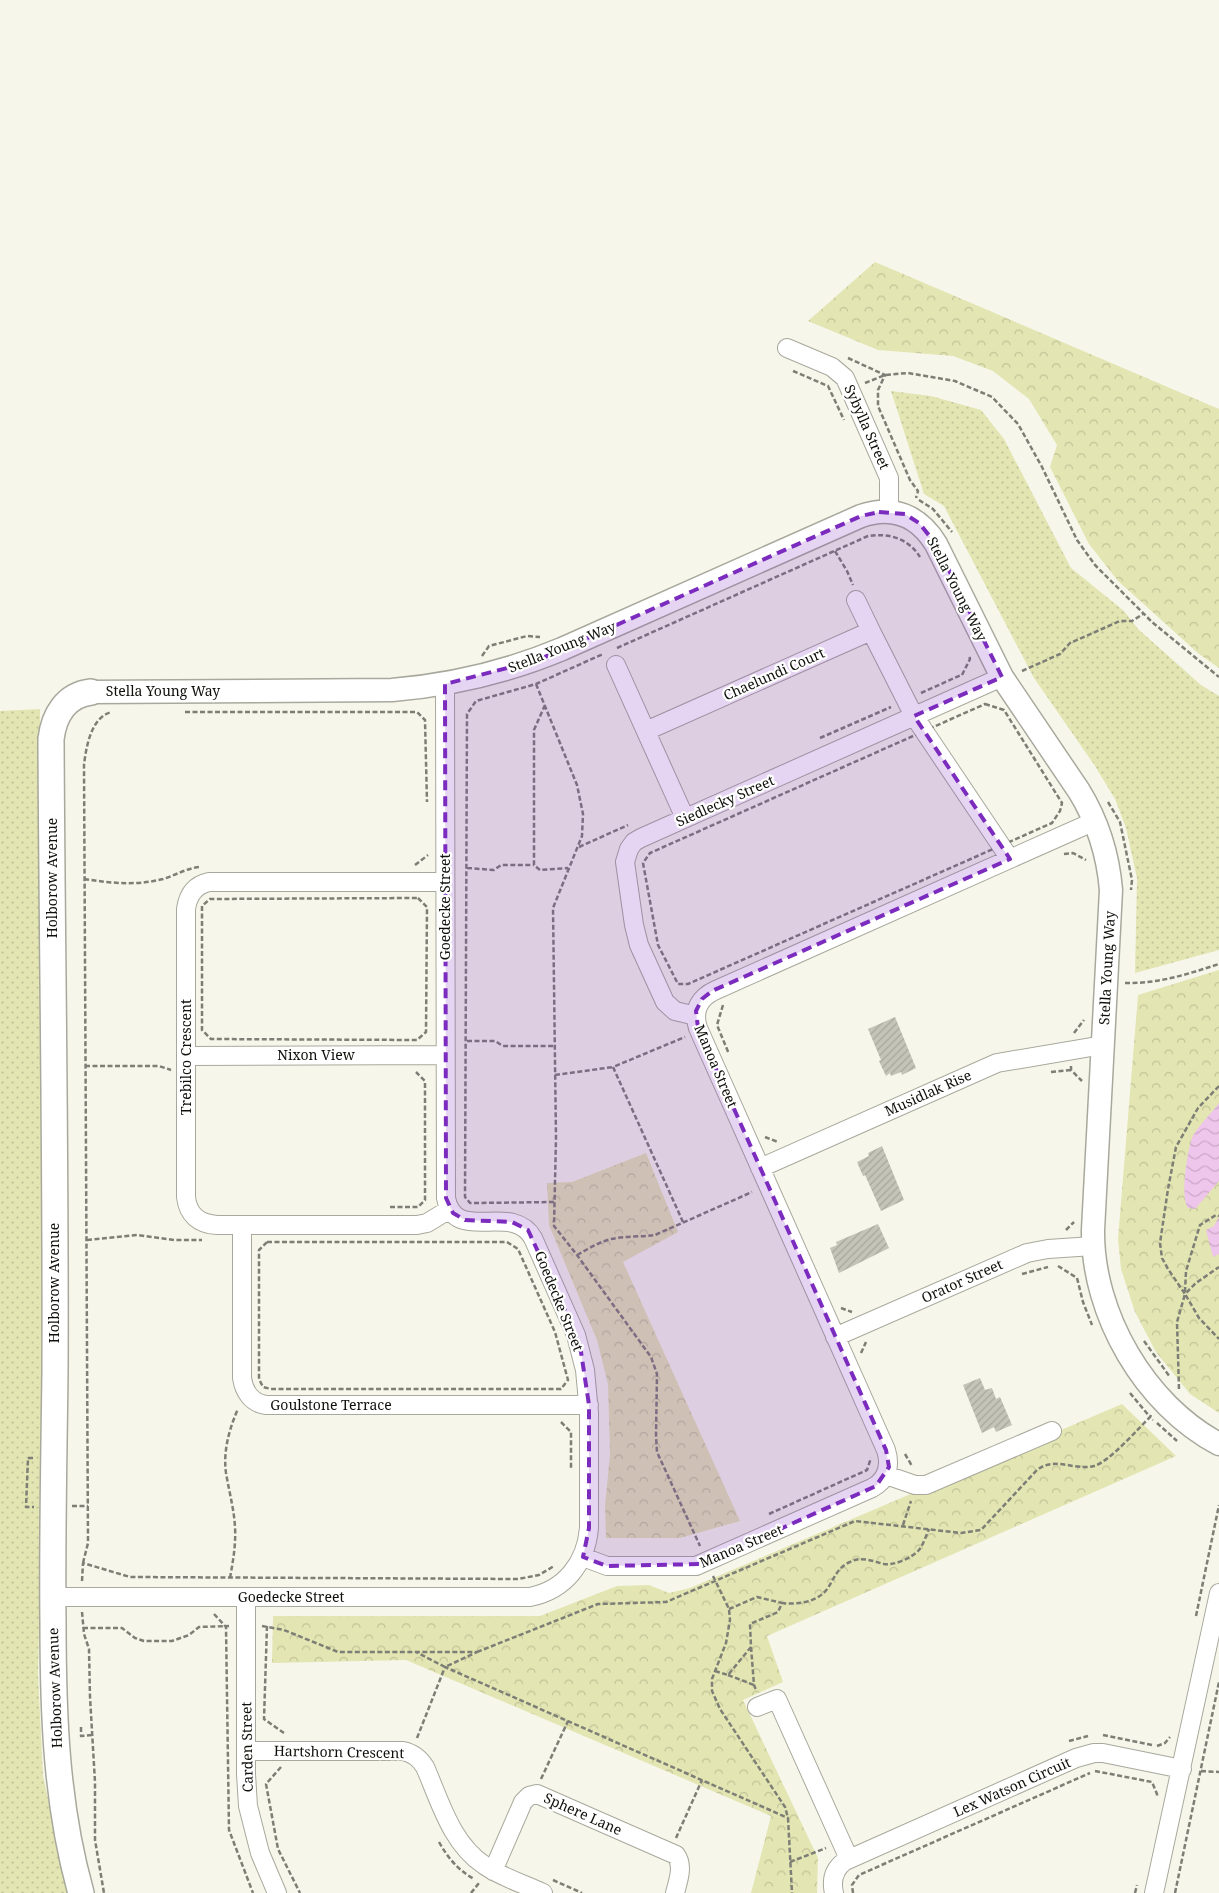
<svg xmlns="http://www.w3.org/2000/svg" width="1219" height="1893" font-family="'Noto Serif',serif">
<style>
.grass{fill:url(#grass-dots)}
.park{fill:url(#park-crowns)}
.water{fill:url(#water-waves)}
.building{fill:url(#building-hatch)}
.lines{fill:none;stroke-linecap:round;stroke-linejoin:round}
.minor-casing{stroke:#a8a99c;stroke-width:20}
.tertiary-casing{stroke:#a8a99c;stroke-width:25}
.secondary-casing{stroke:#a8a99c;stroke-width:28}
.path{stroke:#7d7e75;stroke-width:2.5;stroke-dasharray:5 2.5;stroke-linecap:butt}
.minor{stroke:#fff;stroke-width:18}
.tertiary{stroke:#fff;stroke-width:22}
.secondary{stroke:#fff;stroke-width:25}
.marked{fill:#7b2cbf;fill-opacity:0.2;stroke:#7b2cbf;stroke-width:4;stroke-dasharray:10 6;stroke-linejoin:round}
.labels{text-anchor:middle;stroke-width:4.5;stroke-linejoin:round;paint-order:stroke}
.street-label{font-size:14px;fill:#0f100b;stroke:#fff}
</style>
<defs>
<pattern id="grass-dots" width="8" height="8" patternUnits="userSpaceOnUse" patternTransform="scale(1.25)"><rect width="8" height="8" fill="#e3e5b2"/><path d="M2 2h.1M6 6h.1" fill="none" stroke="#c2c398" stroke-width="1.8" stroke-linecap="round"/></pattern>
<pattern id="park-crowns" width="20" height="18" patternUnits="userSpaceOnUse" patternTransform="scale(1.25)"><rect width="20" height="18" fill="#e3e5b2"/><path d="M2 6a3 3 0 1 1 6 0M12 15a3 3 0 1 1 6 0" fill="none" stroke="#c2c398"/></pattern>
<pattern id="water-waves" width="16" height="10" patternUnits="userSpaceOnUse" patternTransform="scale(1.25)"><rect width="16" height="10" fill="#eec5eb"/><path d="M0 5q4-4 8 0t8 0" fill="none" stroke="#cba8c8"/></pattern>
<pattern id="building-hatch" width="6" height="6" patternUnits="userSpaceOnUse" patternTransform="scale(1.25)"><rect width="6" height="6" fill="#c4c5b8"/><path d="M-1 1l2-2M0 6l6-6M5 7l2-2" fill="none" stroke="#a7a89d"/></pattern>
</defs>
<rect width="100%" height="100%" fill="#f6f7ea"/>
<path class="grass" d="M891 391 931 396 981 410 1004 439 1071 568 1124 611 1138 629 1201 685 1219 696V950L1135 973 1137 878 1126 828 1115 799 1095 766 1034 678 944 506 924 494Z
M40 709 44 1407 38 1675 43 1776 69 1893H0V711Z"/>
<path class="park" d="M875 262 1219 409V668L1199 654 1118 581 1089 544 1050 467 1057 445 1029 399 993 371 953 356 878 350 808 321Z
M1219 970V1413L1190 1394 1156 1352 1135 1312 1121 1269 1118 1239 1138 995Z
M646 1153 678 1232 623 1262 740 1521 680 1538H606L605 1507 610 1454 608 1384 597 1340 549 1225 547 1183 572 1182Z
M1122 1404 1176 1456 767 1636 783 1682 743 1700 818 1858 817 1893H751L771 1816 406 1660 272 1663 273 1616H540L617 1586 649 1585 669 1593 690 1588Z"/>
<path class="water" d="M1219 1103V1181L1195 1209 1188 1208C1180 1197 1187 1152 1192 1138 1196 1128 1212 1113 1219 1103Z
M1219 1217V1254L1213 1257 1206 1230 1214 1226Z"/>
<path class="building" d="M895 1017 916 1068 902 1075 901 1072 891 1076 890 1073 886 1076 879 1061 881 1060 868 1029Z
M882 1146 904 1200 881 1211 865 1175 863 1176 857 1162 869 1156 868 1153Z
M878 1224 889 1248 839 1273 830 1248 837 1245 836 1242Z
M980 1378 985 1390 992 1388 996 1399 1000 1397 1012 1425 996 1432 994 1427 982 1433 963 1385Z"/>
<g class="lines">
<g class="minor-casing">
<path id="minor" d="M787 348 832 367 845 378 889 478V511
M871 631 914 716 1010 859
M616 665 685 818
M646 731 871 631 856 600
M445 882H209C195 885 188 895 186 909V1197C188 1215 199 1224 217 1225H417L427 1223 450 1209
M696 1016 675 1011 665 1002 639 945 634 925 625 862 629 849 634 842 641 838 1002 677
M186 1056 445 1055
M760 1168 997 1063 1103 1045
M242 1225V1378C244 1391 251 1403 266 1405H589
M835 1337 1027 1253 1048 1249 1093 1246
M886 1475 915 1485H926L1052 1431
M583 1557 607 1566H696L872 1488C887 1480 891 1466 886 1450L698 1028C692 1010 700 997 716 990L1095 821
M53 1597H530C565 1590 586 1563 589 1528V1413L585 1370 576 1335 533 1238C512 1201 455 1245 446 1198L445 684
M246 1597V1774L248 1806 260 1853 277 1893
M757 1707 777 1699 849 1859
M246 1751H403C413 1753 420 1759 425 1767 440 1801 451 1843 484 1865 501 1877 524 1884 543 1893
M493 1871 523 1802 529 1796 537 1794 676 1855C684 1866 678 1881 675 1893
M834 1893C831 1880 834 1869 845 1861L1076 1758 1094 1753H1103L1182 1769
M1154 1893 1219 1593"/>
</g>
<g class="tertiary-casing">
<path id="tertiary" d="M91 692 392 690C452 685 507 672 562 649L861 516C893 505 919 516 936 544L1002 677 1079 791C1098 822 1108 854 1111 890L1093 1230C1092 1314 1145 1405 1219 1444"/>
</g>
<g class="secondary-casing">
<path id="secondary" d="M81 1893C56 1804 53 1714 53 1622 52 1539 54 1456 55 1372 56 1161 52 950 51 739 54 715 66 695 91 692"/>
</g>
<path class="path" d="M848 358 885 375 878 390V406L910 480 918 491 916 498
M793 371 828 386 844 420
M865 383 885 375 908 373 955 381 992 397 1018 424 1042 467 1077 540 1095 565 1152 622 1219 677
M919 500 933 509 952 532
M835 551 847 571 853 585
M617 648 868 536C889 533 908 538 920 557
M482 656 489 646 527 636 540 637
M1022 671 1060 654 1070 643 1120 621H1132L1143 614
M962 675 970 659 969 656
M536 684 577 785 583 814 582 836 553 908 556 1138 554 1226 577 1255 651 1357 657 1374 656 1436 657 1452 700 1546
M921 693 961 675
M985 704 1004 710 1062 803 1060 811 1052 823 688 984H678L658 945 643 863 650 853Z
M545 705 534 730V865L540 870 568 868
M185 712H417L425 720 427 802
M820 738 891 707
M1108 802 1120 822 1132 880 1131 890
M579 847 628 825
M1064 854 1073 853 1086 860
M415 865 428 855
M467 868 494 870 501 865H534
M84 879C111 883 136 886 163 879 176 875 187 868 200 867
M418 898 427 907 426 1032 417 1040 211 1039 202 1030V906L210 899Z
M1125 983C1158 984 1188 974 1219 964
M723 1005 717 1025 729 1054
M1074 1033 1084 1020
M467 1041H495L503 1046H555
M85 1066H159L171 1070
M1071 1066V1070L1082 1081
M1051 1072 1071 1070
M555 1075 613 1067
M1219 1086 1198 1108 1176 1147 1168 1189 1160 1243 1162 1258 1168 1269 1185 1294 1196 1283 1219 1267
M765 1137 778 1142
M554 1202 475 1203H470L465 1197 467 714 476 701 536 684 603 654
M390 1207H418L425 1200V1081L416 1072
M683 1222 613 1067 685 1037
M1066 1230 1074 1222
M87 1240 137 1235 174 1240H202
M267 1242H507L518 1249 555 1332 568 1380 561 1389H271L263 1387 259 1379V1250Z
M577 1255C588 1249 599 1242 611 1239 625 1236 641 1237 655 1235L752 1192
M1058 1266 1077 1278 1083 1302 1092 1325
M1022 1274 1048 1267
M1185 1292 1186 1271 1200 1225 1216 1215 1219 1216
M841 1308 852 1312
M1144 1341 1170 1377
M861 1353 866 1342
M1179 1389 1177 1322 1185 1294 1199 1318 1219 1339
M1130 1393 1150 1417 1151 1415
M561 1422 571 1432V1470
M1157 1423 1177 1441
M905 1454 912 1466
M33 1458H28L26 1507H34
M72 1506H88
M769 1514 867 1470 871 1458
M903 1525 911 1501
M83 1563 88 1543 84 765C86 748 91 716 112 712
M713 1576 729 1609 730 1620 726 1643 712 1679V1691L720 1709 785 1807 788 1818 792 1893
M230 1578C233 1561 236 1545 235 1527 234 1509 229 1491 226 1473 223 1452 229 1429 238 1409
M82 1581 83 1563 130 1577 518 1579 539 1575 554 1566
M729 1609 757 1597 782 1603
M82 1612 84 1634 89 1649 90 1697 95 1782V1840L104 1893
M214 1614 226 1627 229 1830 253 1893
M1196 1616 1219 1505
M262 1626 284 1630 338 1652H477L445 1667 416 1652
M267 1626 264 1719 284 1733
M83 1628H122L135 1638 144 1641H172L189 1635 199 1627 229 1626
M751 1647 754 1685 756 1690
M477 1652 598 1604 666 1602 855 1521 961 1533 981 1530 1037 1470C1055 1456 1074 1471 1094 1466 1109 1462 1138 1429 1150 1417L1153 1420
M715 1671 728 1675 751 1647 750 1624 778 1612 782 1603C798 1605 818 1602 828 1588 834 1578 838 1567 850 1562 861 1556 872 1561 884 1564 893 1566 912 1558 919 1550 923 1545 926 1536 929 1529
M728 1675 754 1685
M81 1727V1736L92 1735
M1103 1735 1152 1745
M417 1738 445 1667 788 1818
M1069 1741 1088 1736
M1157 1746 1165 1743 1170 1737
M281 1767 266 1784 278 1849 300 1893
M1095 1771 1152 1782 1157 1794V1797
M1201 1771 1219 1772
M541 1779 568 1721
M676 1838 702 1780
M439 1842C448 1858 458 1870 474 1879
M790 1862 826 1848
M553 1880 582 1893
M471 1893 479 1883
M853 1893 852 1885 859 1875 1090 1773
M1135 1893 1137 1885
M1175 1893 1219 1682"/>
<use href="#minor" class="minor"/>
<use href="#tertiary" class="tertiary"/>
<use href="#secondary" class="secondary"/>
</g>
<path class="marked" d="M879 512 905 514 919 523 936 544 1002 677 914 716 1010 859 712 991 702 999 696 1011 698 1028 886 1450 889 1467 876 1486 702 1564 607 1566 583 1557 589 1528V1405L581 1352 569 1319 528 1230 512 1222 465 1220 453 1213 446 1198 445 684 538 660 861 516Z"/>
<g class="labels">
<g class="street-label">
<text transform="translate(867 427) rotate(66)" y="5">Sybylla Street</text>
<text transform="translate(957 589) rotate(63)" y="5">Stella Young Way</text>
<text transform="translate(562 647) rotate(-22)" y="5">Stella Young Way</text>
<text transform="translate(774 674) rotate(-24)" y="5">Chaelundi Court</text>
<text x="163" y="696">Stella Young Way</text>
<text transform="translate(725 801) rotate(-24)" y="5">Siedlecky Street</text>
<text transform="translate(52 878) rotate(-90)" y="5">Holborow Avenue</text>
<text transform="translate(445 907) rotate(-90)" y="5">Goedecke Street</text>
<text transform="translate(1107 968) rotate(-87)" y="5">Stella Young Way</text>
<text x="316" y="1060">Nixon View</text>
<text transform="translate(186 1057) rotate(-90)" y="5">Trebilco Crescent</text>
<text transform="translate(716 1066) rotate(67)" y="5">Manoa Street</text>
<text transform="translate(928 1093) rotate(-24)" y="5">Musidlak Rise</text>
<text transform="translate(962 1281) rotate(-24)" y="5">Orator Street</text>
<text transform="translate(54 1283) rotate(-90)" y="5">Holborow Avenue</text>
<text transform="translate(559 1301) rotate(68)" y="5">Goedecke Street</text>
<text x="331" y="1410">Goulstone Terrace</text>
<text transform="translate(741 1546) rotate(-23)" y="5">Manoa Street</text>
<text x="291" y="1602">Goedecke Street</text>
<text transform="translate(55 1688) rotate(-92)" y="5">Holborow Avenue</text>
<text transform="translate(247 1747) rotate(-91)" y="5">Carden Street</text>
<text transform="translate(339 1752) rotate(1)" y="5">Hartshorn Crescent</text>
<text transform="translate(1012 1787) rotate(-24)" y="5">Lex Watson Circuit</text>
<text transform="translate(583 1814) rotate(24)" y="5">Sphere Lane</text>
</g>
</g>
</svg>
